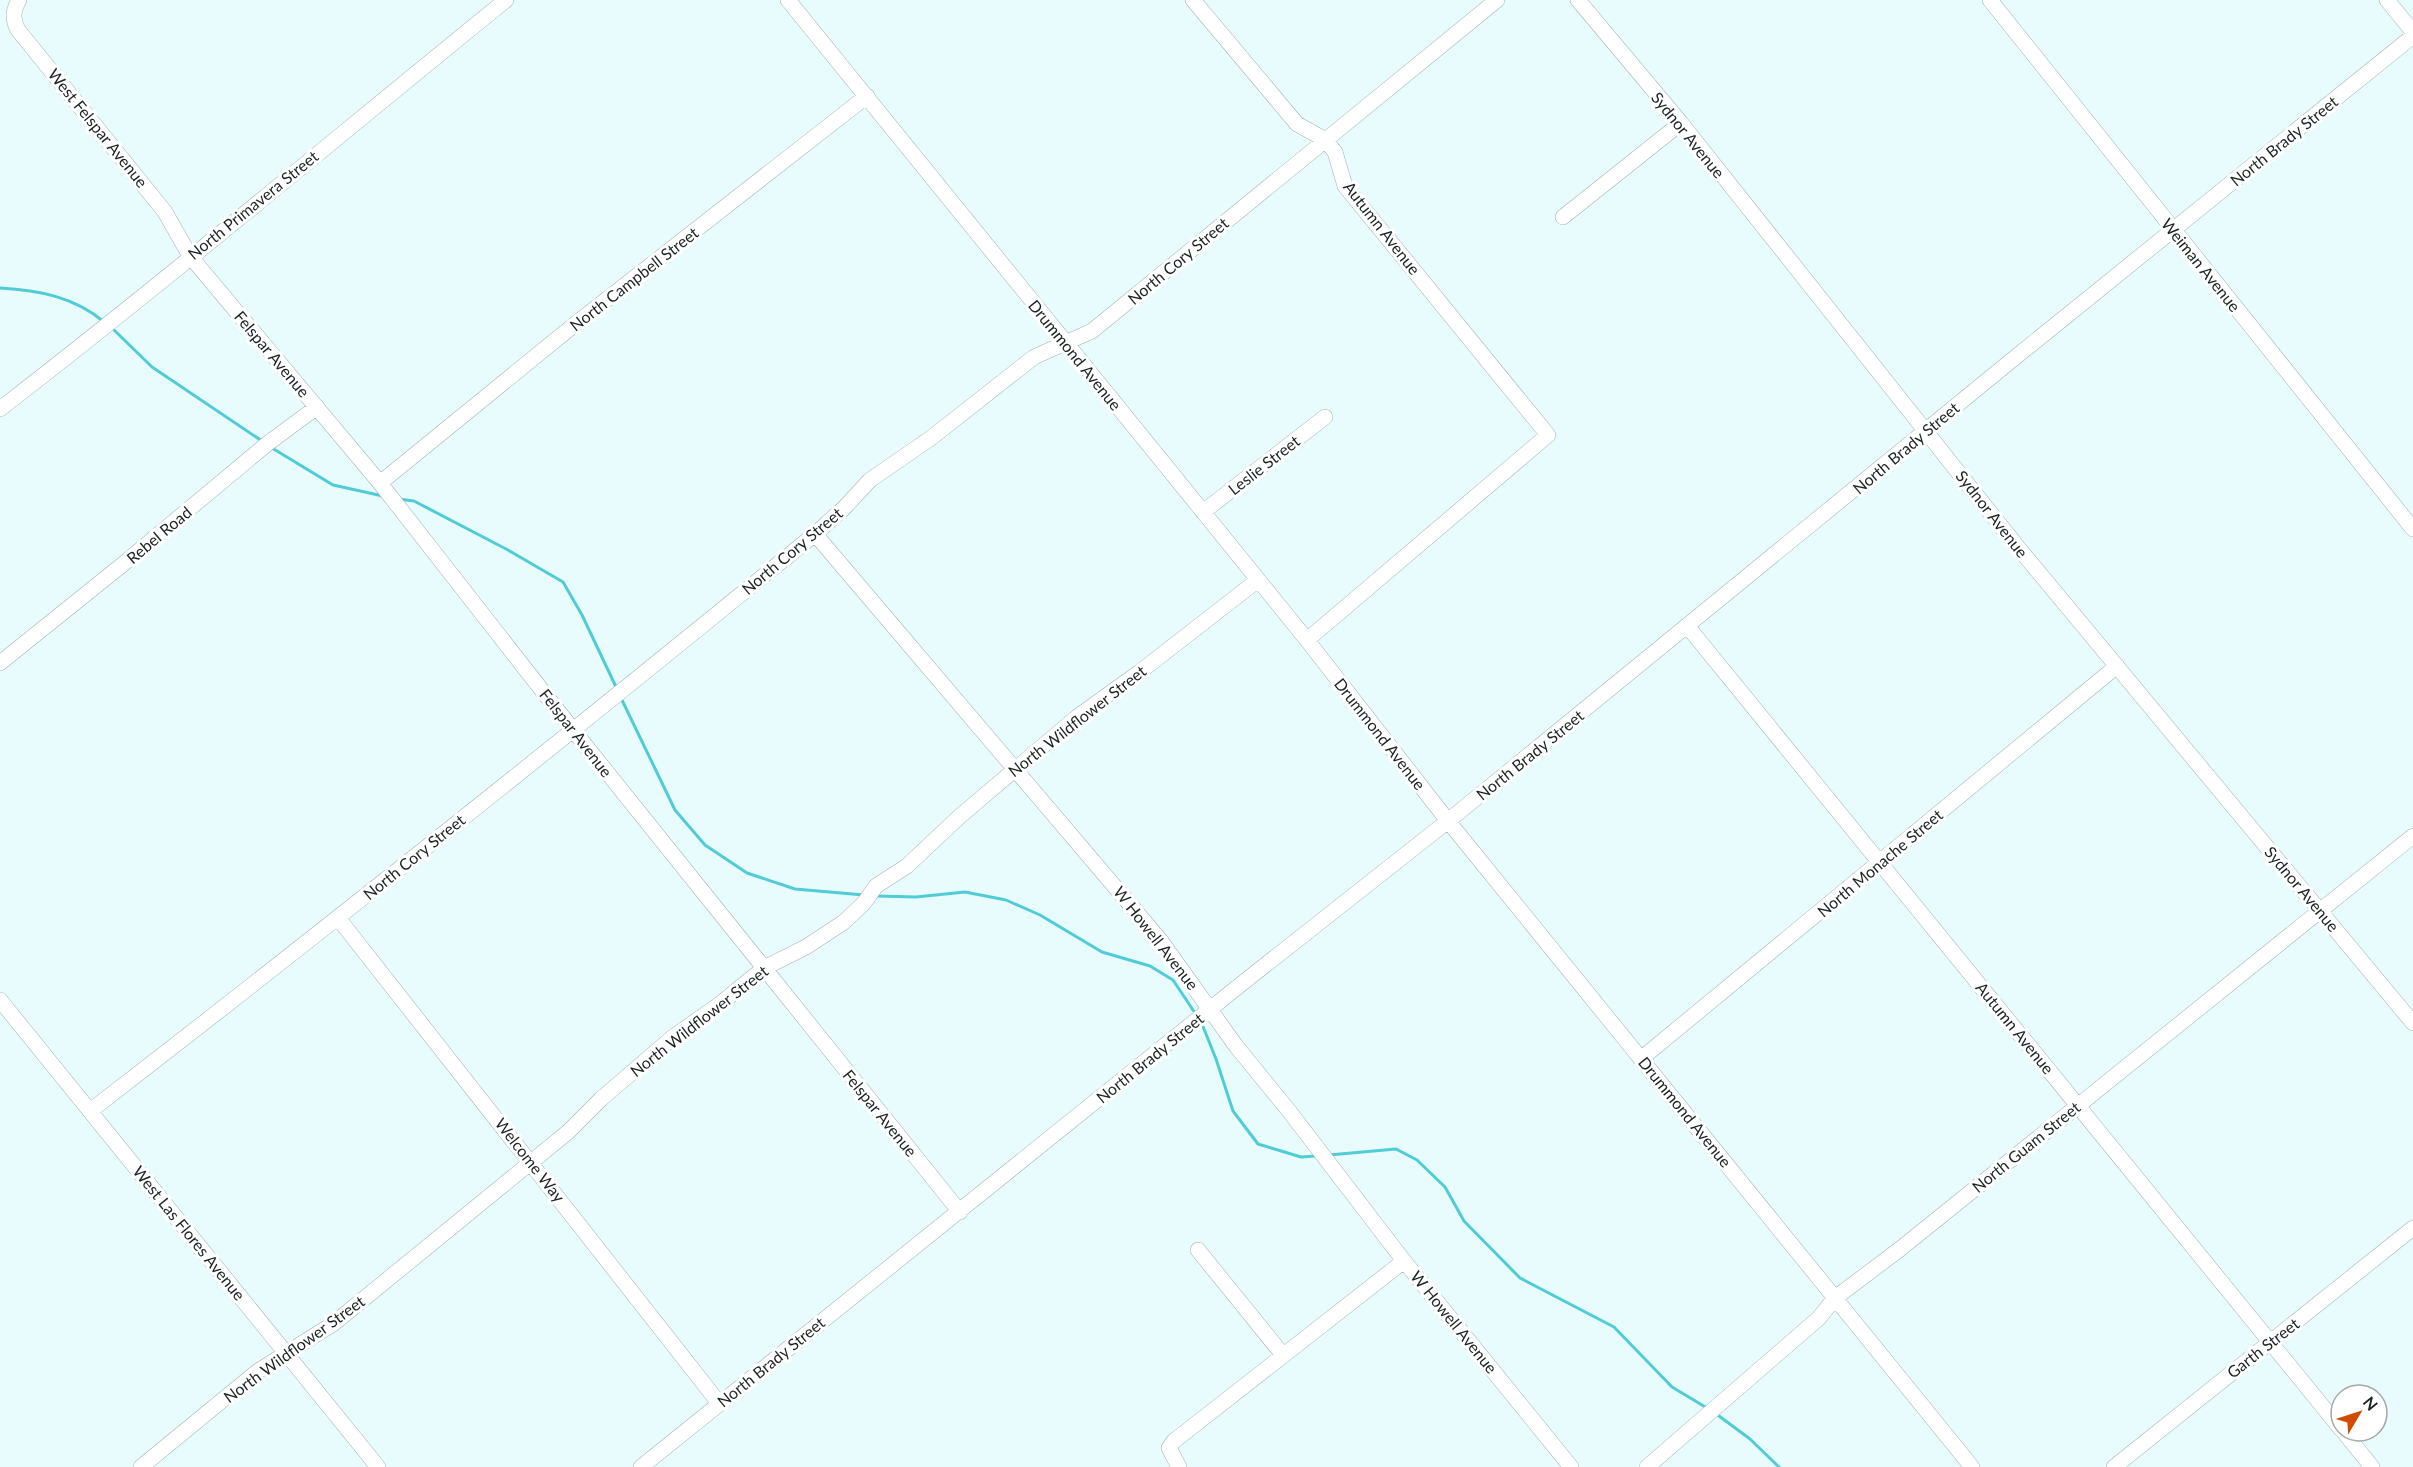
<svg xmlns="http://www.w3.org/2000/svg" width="2413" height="1467" font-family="Lato,sans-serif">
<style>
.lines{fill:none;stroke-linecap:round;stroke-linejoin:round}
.stream{stroke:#50ccd6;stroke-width:3}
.minor-casing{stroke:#a0b2b4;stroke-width:16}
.minor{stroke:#fff;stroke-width:15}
.labels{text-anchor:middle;stroke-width:6;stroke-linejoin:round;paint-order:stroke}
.street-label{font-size:16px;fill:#1b2323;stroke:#fff}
</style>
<rect width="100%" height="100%" fill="#e8fcfd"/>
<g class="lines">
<path class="stream" d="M0 288C38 290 75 297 104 322
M112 328 152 367 262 441
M272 448 333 485 383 496
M398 499 414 501 508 550 563 582 582 615 617 689
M621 698 675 810 705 845 747 873 795 889 864 895
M877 896 916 897 965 892 1006 900 1040 915 1102 952 1150 966 1173 980 1195 1013
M1202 1024 1216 1059 1233 1111 1258 1144 1301 1157 1316 1156
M1329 1155 1396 1149 1417 1160 1445 1187 1464 1221 1520 1278 1614 1327 1672 1387 1707 1408
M1715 1413 1750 1439 1779 1467"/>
<g class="minor-casing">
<path id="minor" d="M19 0C13 11 12 19 18 30L165 212 190 256 380 483 573 730 960 1212
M788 0 1307 640 1448 821 1972 1467
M1193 0 1297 124 1324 139 1335 152 1345 186 1548 435 1307 640
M1578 0 1681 123 2016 545 2413 1023
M1990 0 2413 529
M2387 0 2413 32
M1563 217 1681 123
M0 409C172 276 337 137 506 0
M380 483 574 325 867 96
M1203 512 1325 417
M815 534 1161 941 1236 1046 1289 1111 1404 1261 1571 1467
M1688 627 2341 1429
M0 663 122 565 267 444 317 407
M338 918 719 1403
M0 1000 378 1467
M1642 1058 2117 666
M90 1111C335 922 576 729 815 534L844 508 870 480 931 438 1034 357 1092 331 1497 0
M1198 1250 1283 1355
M2343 1431 2372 1467
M141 1467 258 1371 333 1324 568 1132 601 1099 673 1037 720 1004 764 968 806 947 844 922 864 903 876 886 907 866 959 817 1077 717 1141 671 1258 580
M641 1467 1240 985 1448 821 2012 360 2413 36
M1179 1467 1169 1448 1174 1441 1404 1261
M1647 1467 1819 1318 1835 1298 1900 1249 2413 836
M2114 1467 2413 1228"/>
</g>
<use href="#minor" class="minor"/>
</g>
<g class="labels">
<g class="street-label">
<text transform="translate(98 128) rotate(51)" y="6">West Felspar Avenue</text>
<text transform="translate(1688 135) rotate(51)" y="6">Sydnor Avenue</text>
<text transform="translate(2284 141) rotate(-39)" y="6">North Brady Street</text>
<text transform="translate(253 205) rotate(-39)" y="6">North Primavera Street</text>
<text transform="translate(1382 228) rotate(52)" y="6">Autumn Avenue</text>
<text transform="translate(1178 261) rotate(-40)" y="6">North Cory Street</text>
<text transform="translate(2201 265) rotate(51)" y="6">Weiman Avenue</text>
<text transform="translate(634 279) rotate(-38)" y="6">North Campbell Street</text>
<text transform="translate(272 354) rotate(50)" y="6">Felspar Avenue</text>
<text transform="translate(1075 355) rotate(51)" y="6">Drummond Avenue</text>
<text transform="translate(1906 448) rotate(-40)" y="6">North Brady Street</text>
<text transform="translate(1264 465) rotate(-38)" y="6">Leslie Street</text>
<text transform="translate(1992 514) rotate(52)" y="6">Sydnor Avenue</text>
<text transform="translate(159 535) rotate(-40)" y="6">Rebel Road</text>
<text transform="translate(792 551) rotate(-40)" y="6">North Cory Street</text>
<text transform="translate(1077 721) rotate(-38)" y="6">North Wildflower Street</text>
<text transform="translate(576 733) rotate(52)" y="6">Felspar Avenue</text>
<text transform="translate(1380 734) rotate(52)" y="6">Drummond Avenue</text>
<text transform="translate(1530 755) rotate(-39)" y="6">North Brady Street</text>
<text transform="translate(414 857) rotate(-39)" y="6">North Cory Street</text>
<text transform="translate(1880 863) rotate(-40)" y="6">North Monache Street</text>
<text transform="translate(2302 889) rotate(50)" y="6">Sydnor Avenue</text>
<text transform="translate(1156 938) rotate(52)" y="6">W Howell Avenue</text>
<text transform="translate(699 1021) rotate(-38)" y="6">North Wildflower Street</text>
<text transform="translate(2015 1028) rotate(51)" y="6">Autumn Avenue</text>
<text transform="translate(1150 1058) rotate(-39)" y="6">North Brady Street</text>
<text transform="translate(1685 1112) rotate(51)" y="6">Drummond Avenue</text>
<text transform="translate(880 1113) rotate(51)" y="6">Felspar Avenue</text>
<text transform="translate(2026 1147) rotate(-39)" y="6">North Guam Street</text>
<text transform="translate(530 1160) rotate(52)" y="6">Welcome Way</text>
<text transform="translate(189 1233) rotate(51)" y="6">West Las Flores Avenue</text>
<text transform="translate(1454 1322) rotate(51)" y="6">W Howell Avenue</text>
<text transform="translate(2263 1348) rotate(-38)" y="6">Garth Street</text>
<text transform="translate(294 1349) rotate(-36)" y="6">North Wildflower Street</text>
<text transform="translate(771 1362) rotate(-39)" y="6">North Brady Street</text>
</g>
</g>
<g transform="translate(2359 1413) rotate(51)"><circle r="28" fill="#ffffff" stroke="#a4a7a7" stroke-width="1.5"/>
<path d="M0-4.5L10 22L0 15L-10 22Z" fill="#d04c00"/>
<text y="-9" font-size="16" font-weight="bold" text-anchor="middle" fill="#1b2323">N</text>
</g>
</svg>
